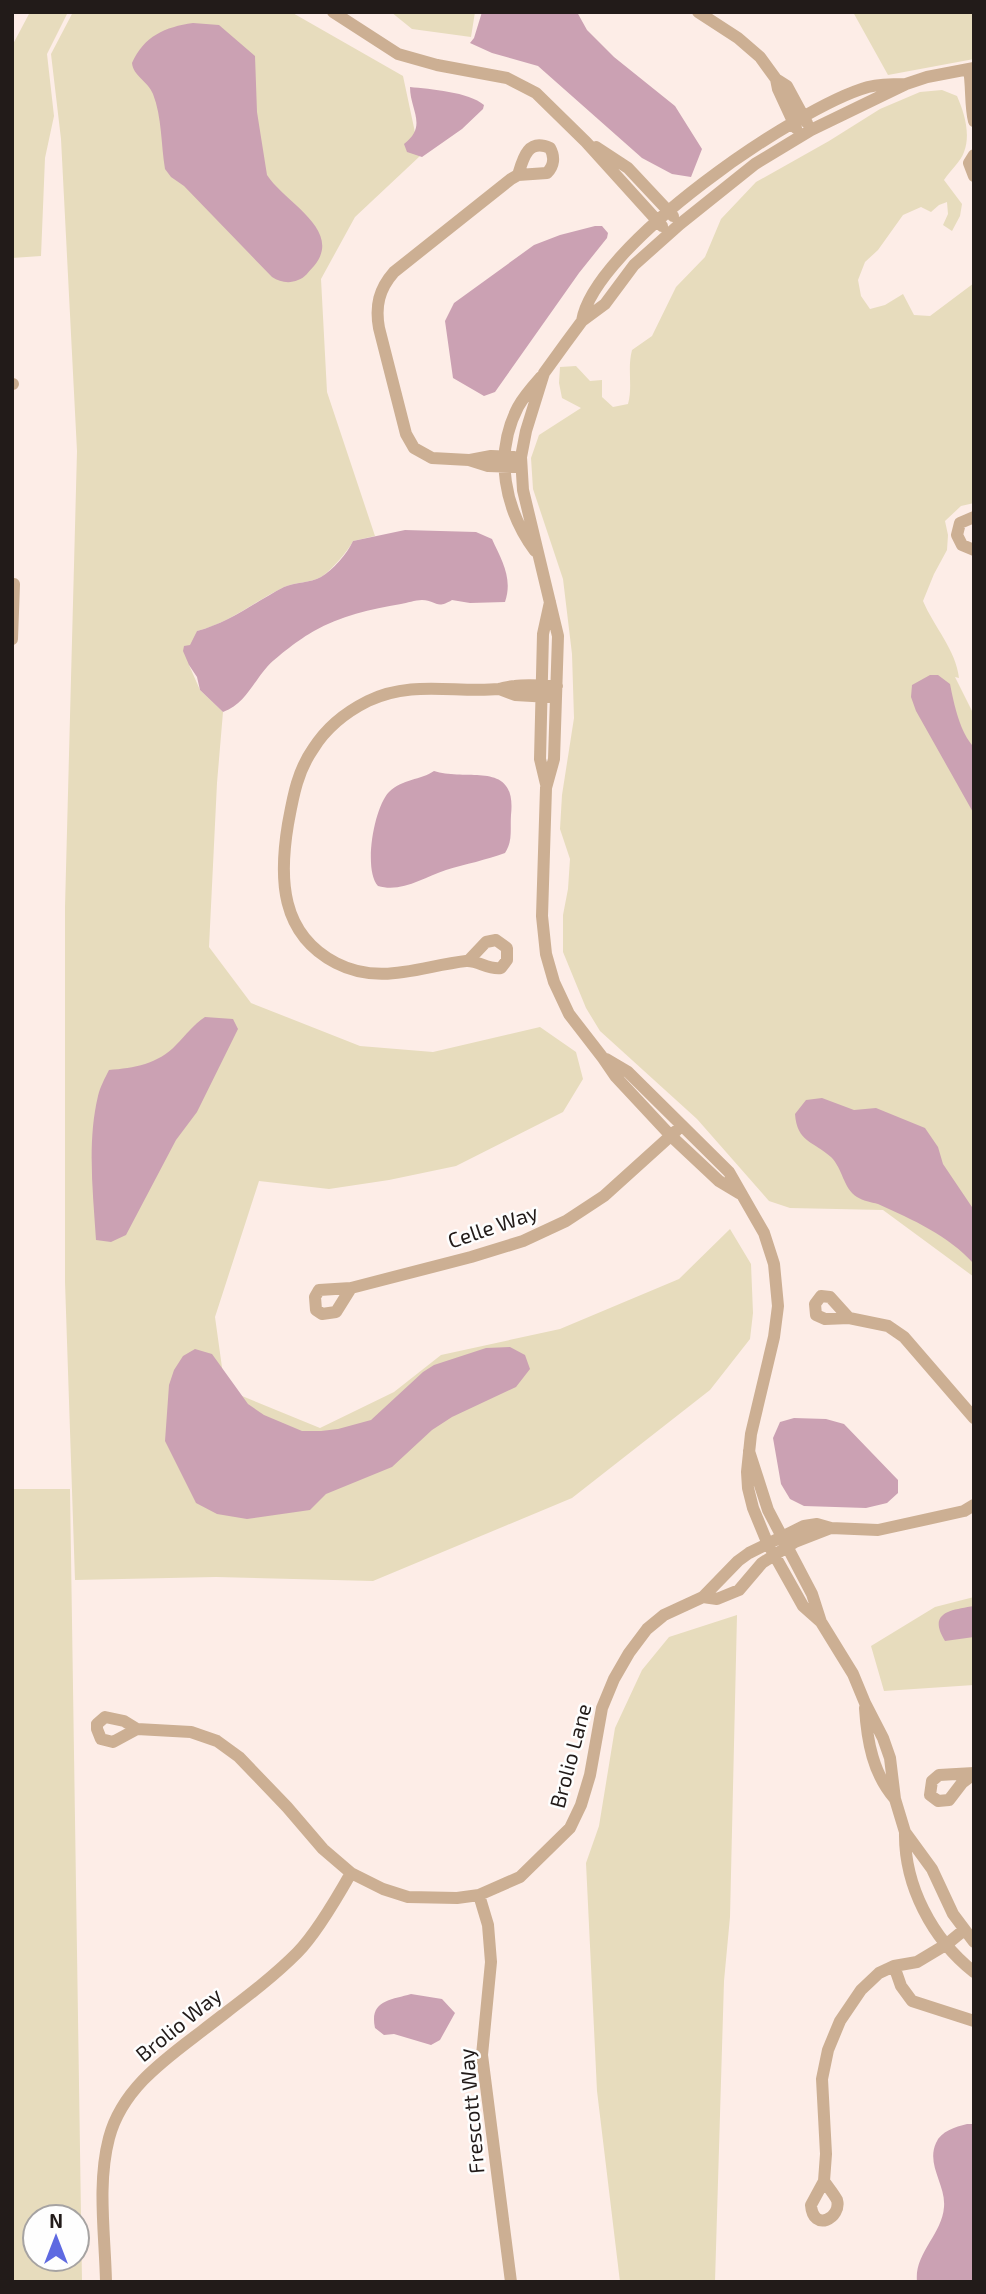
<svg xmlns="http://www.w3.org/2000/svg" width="986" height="2294" font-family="'Exo 2',sans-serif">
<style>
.green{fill:#e7dcbd;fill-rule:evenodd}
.water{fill:#cba1b3}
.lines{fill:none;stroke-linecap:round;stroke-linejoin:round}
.minor{stroke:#ccaf93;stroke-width:12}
.labels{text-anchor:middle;stroke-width:5;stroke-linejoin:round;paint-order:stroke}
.street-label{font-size:21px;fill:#221b19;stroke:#fefefe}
</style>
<rect width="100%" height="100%" fill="#fdede7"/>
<path class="green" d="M30 12H68L47 54 54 116 45 158 41 256 12 258V46Z
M73 12H291L403 76 420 156 355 217 321 279 327 392 375 536 353 541C348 551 331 571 321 577 310 583 295 582 284 587 255 601 229 623 197 631L189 665 200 690 223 712 217 783 209 947 251 1003 360 1046 433 1052 540 1027 576 1052 583 1079 563 1112 456 1166 389 1180 329 1189 259 1181 215 1317 225 1389 320 1428 394 1392 441 1355 560 1329 679 1279 730 1229 751 1264 753 1313 750 1339 710 1390 572 1498 373 1581 216 1577 75 1580 65 1282V907L77 451 61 139 51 54Z
M391 12H475L471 37 412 29Z
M853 12H974V59L888 75Z
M942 90 957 96C964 112 971 134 964 152 961 161 950 171 944 180L962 204 960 216 952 231 943 225 948 214 947 202 939 205 931 212 921 207 903 215 878 250 865 262 858 280 861 296 870 309 885 305 903 294 914 315 930 316 974 283V503L961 506 945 521 948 535 947 550 934 574 923 601C934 627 956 650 959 678L955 677 974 715V1277L883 1210 790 1208 769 1201 697 1119 600 1031 586 1008 563 952V915L568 889 570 859 560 829 562 795 574 718 572 654 563 579 533 489 531 458 539 435 581 408 562 398 559 383 560 367 576 366 590 381 602 380V397L613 407 628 404C633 386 627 369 632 350L652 336 676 287 705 257 721 219 756 182 829 141 880 109 920 92Z
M12 1489H70L82 2282H12ZM35 2217H77V2259H35Z
M974 1597V1685L884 1691 871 1646 935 1607Z
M737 1615 730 1917 724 1981 715 2282H620L597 2091 586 1863 599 1826 615 1728 642 1670 669 1637Z"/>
<path class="water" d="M482 12H577L587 30 614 57 675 106 702 149 691 177 672 174 642 158 538 66 492 53 470 43 474 38Z
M193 23 219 25 255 56 257 112 267 175C284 202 344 230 314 266 309 271 305 278 298 280 289 284 280 282 272 277L184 186 171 177 165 169C161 145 162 117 153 94 148 81 133 76 132 63 144 36 165 27 193 23Z
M410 87C430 89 469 92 484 105L483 109 462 129 422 157 407 152 404 144C428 126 410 110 410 87Z
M595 226H602L608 233 607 238 579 273 495 392 484 396 453 378 445 321 454 303 534 245 560 235Z
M405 530 476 532 492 539C502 561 513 578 505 602L470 603 452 600C436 610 436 600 422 600 415 600 407 603 401 604 371 609 340 616 314 631 301 638 276 657 267 667 252 684 245 704 223 712L200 690 197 677 189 665 183 651 184 646 190 645 197 631C229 623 255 602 284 587 295 582 310 583 321 577 333 570 347 554 353 541Z
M930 675H938L950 684C954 704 960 733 974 747V814L916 711 911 697 912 685Z
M434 771C468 782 517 759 511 815 510 829 513 841 505 853 486 860 466 864 446 870 424 877 402 893 378 886 363 870 374 807 389 792 402 779 421 780 434 771Z
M205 1017 233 1019 238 1029 197 1112 176 1140 126 1235 111 1242 96 1240C93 1193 87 1142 98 1096 100 1087 105 1078 109 1070 134 1068 158 1064 176 1045 186 1035 193 1025 205 1017Z
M822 1098 854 1110 876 1108 925 1128 938 1147 943 1164 974 1210V1264C948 1235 913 1220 878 1204 871 1202 863 1201 857 1197 843 1188 843 1169 831 1157 813 1141 797 1142 795 1114L806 1100Z
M510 1347 525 1355 530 1369 516 1387 452 1417 432 1430 392 1467 326 1494 310 1510 247 1519 217 1514 196 1503 165 1441 169 1385 174 1370 183 1356 195 1349 212 1354 248 1404 264 1415 302 1431H321L338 1429 371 1420 423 1372 434 1365 486 1348Z
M794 1418 826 1419 844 1424 898 1480V1493L887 1503 866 1508 804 1506 790 1499 781 1484 773 1438 780 1422Z
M974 1606V1637L945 1641C927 1612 951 1610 974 1606Z
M411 1994 442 1999 455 2013 440 2040 431 2045 394 2034 384 2035 375 2028C369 2000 391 2000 411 1994Z
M967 2124H974V2281L917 2282C914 2253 942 2235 944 2207 946 2185 926 2165 936 2143 941 2131 955 2127 967 2124Z"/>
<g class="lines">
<path class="minor" d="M333 12 398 54 437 65 507 78 536 93 586 142 662 226
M698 12 738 38 760 57 776 79 778 89 796 128
M969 69C972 86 970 105 974 121
M776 79 787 86 807 123
M596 147 628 168 673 216
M974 155 969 163 974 176
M518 175C523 158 528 138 550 148 555 157 554 166 547 173L518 175 511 179 394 272C379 289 375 306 379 328L406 434 414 448 432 458 469 460 488 466 520 467
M582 321C594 246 797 107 868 87 881 84 893 84 905 84
M12 384H13
M470 460 491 456 514 457
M974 517 960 523 957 535 962 545 974 550
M535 551C505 510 493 455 518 407 524 396 533 386 541 377
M12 639 14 584
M499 689 515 695 550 697
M546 784 540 759 543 634 550 602
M469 960 486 942 496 940 507 948V960L501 968C488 970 478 960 466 961 421 966 380 986 336 963 280 934 279 878 288 824 293 797 297 772 313 749 326 728 346 712 368 701 411 680 454 693 499 689 504 688 509 686 515 686 528 684 543 686 557 686
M606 1059 628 1072 729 1172 764 1233 774 1264 778 1306 774 1337 751 1434 747 1472 748 1488 753 1508 767 1542 803 1606 821 1622 812 1594 768 1510 749 1451
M739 1193 719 1181 671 1136 616 1077 603 1058 569 1014 554 982 546 954 542 916 546 788 554 759 558 636 523 490 521 457 526 431 544 373 565 344 582 321 605 304 634 265 680 224 755 164 811 130 906 84 927 77 974 68
M351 1288 336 1312 322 1314 316 1310 315 1297 319 1290 351 1288 471 1257 523 1241 566 1221 604 1196 676 1131
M849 1318 830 1297 821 1296 815 1304 816 1315 825 1319 849 1318 888 1326 904 1337 974 1418
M703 1597 717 1599 739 1590 762 1563 795 1542 831 1528
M821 1622 853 1674 865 1703 883 1738 890 1758 895 1799 905 1832 932 1869 953 1914 974 1942
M865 1708C867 1741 873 1774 895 1799
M137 1729 113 1742 101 1739 97 1729V1724L105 1717 124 1721 137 1729 191 1732 217 1741 239 1757 287 1807 323 1849 351 1873 383 1889 408 1897 457 1898 479 1895 520 1877 570 1828 581 1805 590 1775 602 1708 614 1679 629 1653 647 1629 664 1615 703 1597 738 1561 749 1553 804 1526 817 1524 831 1528 878 1530 964 1511 974 1505
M974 1773 939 1775 932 1781 930 1795 938 1801 949 1800 962 1783 974 1774
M905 1832C904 1885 932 1939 974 1972
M479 1895 488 1925 491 1962 482 2055 511 2282
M894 1966 901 1986 912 2001 974 2021
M824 2181C828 2187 834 2194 837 2200 842 2218 813 2233 811 2205L824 2181 826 2154 822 2079 828 2050 840 2021 861 1990 879 1973 894 1966 917 1962 947 1944 964 1930
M106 2282C105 2234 97 2184 109 2138 122 2089 164 2060 202 2031 234 2006 268 1982 297 1953 316 1934 338 1896 351 1873"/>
</g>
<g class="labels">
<g class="street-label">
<text transform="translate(493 1227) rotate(-19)" y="7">Celle Way</text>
<text transform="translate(571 1756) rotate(-75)" y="7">Brolio Lane</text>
<text transform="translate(179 2025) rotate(-39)" y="7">Brolio Way</text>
<text transform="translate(472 2111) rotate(-95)" y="7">Frescott Way</text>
</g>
</g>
<rect width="986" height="2294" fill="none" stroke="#221b19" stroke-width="28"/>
<g transform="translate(56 2238)"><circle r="33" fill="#fefefe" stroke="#a6a3a2" stroke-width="2"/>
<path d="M0-5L12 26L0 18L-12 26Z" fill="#5e69e1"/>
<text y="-10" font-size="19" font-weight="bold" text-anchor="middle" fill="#221b19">N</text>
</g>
</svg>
